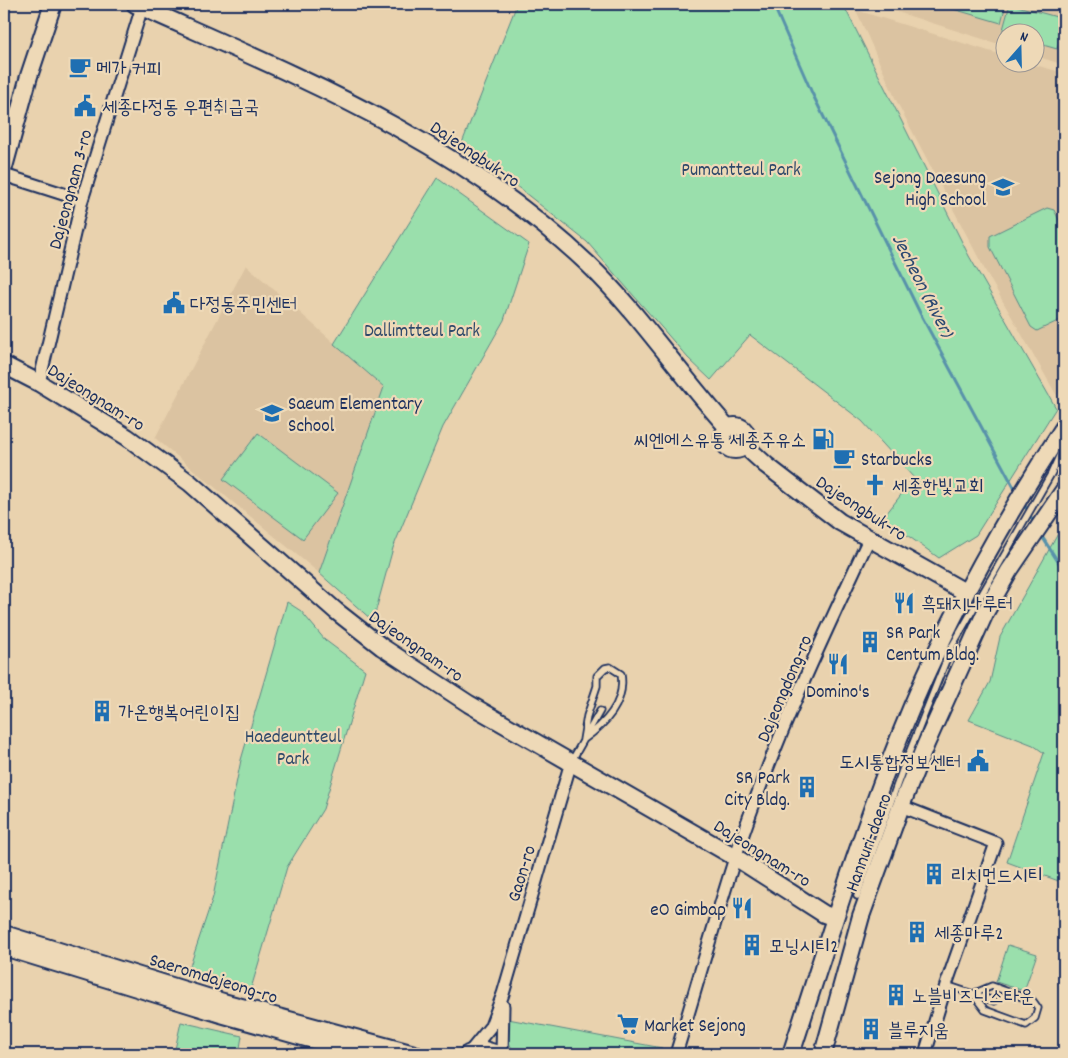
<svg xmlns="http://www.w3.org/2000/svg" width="1068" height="1058" font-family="Dekko,'Poor Story',sans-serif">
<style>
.built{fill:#dbc3a1}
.green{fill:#9adfac;stroke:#5a8785}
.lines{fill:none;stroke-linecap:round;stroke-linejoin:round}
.stream{stroke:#5992aa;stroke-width:3}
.lane-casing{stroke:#1b2f5e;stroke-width:9}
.street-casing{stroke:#1b2f5e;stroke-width:15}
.secondary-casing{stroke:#1b2f5e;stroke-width:20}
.lane{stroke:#eed9b7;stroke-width:5.5}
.street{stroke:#eed9b7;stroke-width:11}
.secondary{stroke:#eed9b7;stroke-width:16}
.labels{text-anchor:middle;stroke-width:4.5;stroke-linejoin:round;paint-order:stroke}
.poi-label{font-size:19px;fill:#1b2f5e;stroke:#eed9b7;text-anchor:start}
.street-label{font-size:19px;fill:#1b2f5e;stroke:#eed9b7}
.park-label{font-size:19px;fill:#2e496a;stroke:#eed9b7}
.water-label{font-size:20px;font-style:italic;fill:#2b4871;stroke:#eed9b7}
</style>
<rect width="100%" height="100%" fill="#e9d2ae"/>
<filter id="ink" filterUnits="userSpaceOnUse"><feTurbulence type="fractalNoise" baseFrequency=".02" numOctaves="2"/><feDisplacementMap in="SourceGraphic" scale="10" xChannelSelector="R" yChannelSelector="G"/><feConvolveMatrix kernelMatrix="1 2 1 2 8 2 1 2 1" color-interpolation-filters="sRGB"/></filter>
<g filter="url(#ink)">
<path class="built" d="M872 4H1064V65L1036 56V32H1006L1005 46Z
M856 10 1005 56 1006 62 1028 63 1064 73V388L1057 396 986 272 897 102Z
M246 265 384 387 319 573 155 438Z"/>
<path class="green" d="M517 4H843L969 256 1056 408 976 535 939 558 883 518 914 478 862 421 750 335 711 380 688 358 587 242 462 143Z
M936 4H1006L1001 23Z
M1010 4 1064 19 1057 49 1036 43V32L1002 33Z
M437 178 529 244 504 320 443 427 393 548 373 621 319 573 384 387 334 344Z
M1047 208 1054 210 1064 230V318L1037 331 1031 327 990 247V236Z
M258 433 338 493 303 539 223 479Z
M1064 523V883L1007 862 1044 753 1033 745 969 720 990 682 1000 637Z
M287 602 301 611 325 640 365 670 323 809 287 867 250 992 188 972 213 897 241 760Z
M1008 945 1037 954 1024 991 996 982Z
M508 1019 662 1048 660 1054H515L508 1041Z
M181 1022 242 1036 239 1054H174Z"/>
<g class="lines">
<path class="stream" d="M773 4 812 93 921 315 1017 493
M1023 502 1034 523
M1041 535 1064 571"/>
<g class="lane-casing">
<path id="lane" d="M610 667 621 674C626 703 605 724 583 740L587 716 597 686V676L605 668Z
M571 762 600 711
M857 896 903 768 951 648 1051 474 1064 446
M946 985 994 1001
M992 986 1033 1001 1038 1008 1035 1018 1026 1025 985 1010 973 994Z"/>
</g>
<g class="street-casing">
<path id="street" d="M4 175 82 200
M39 383 82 200 142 7
M901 806 996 843 946 985 925 1054
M469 1053 491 1026 503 994 571 762
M502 1054 503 1006
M676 1054C696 989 714 923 735 858 771 748 820 643 869 539"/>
</g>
<g class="secondary-casing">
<path id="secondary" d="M135 4C298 77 456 139 588 264 640 314 680 375 728 428
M4 167 29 76 53 4
M4 365 39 383 127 437 190 483 336 611 382 647 469 704 735 857 824 914 835 918
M723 438a12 12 0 1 1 24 0a12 12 0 1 1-24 0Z
M744 445 766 465 840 522 965 592
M4 934 223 1002 414 1054
M4 947 221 1014 363 1054
M468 1054 481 1049 498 1054
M791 1054C826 947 859 838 901 733 944 625 1001 523 1064 427
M823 1054 861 916 901 806 926 744 986 611 1009 571 1064 490"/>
</g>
<use href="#lane" class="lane"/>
<use href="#street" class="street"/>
<use href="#secondary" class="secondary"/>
</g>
</g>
<defs>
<g id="cafe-bare" transform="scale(1.725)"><path d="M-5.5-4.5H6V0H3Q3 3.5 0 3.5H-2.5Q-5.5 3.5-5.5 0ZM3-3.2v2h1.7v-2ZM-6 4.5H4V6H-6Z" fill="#1f6fb2" stroke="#eed9b7" stroke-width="2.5" paint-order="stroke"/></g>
<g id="civic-bare" transform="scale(1.725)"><path d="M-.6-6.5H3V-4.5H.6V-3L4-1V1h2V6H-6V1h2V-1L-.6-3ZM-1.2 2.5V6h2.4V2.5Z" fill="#1f6fb2" stroke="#eed9b7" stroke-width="2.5" paint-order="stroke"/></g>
<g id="school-bare" transform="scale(1.725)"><path d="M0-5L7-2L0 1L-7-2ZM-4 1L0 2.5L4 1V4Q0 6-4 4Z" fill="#1f6fb2" stroke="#eed9b7" stroke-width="2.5" paint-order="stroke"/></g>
<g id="fuel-bare" transform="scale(1.725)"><path d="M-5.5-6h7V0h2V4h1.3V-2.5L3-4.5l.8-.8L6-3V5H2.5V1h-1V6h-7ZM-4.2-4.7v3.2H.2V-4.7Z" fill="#1f6fb2" stroke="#eed9b7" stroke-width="2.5" paint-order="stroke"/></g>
<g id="church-bare" transform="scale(1.725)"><path d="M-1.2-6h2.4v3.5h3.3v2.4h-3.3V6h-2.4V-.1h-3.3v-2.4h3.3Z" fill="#1f6fb2" stroke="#eed9b7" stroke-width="2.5" paint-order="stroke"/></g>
<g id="restaurant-bare" transform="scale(1.725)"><path d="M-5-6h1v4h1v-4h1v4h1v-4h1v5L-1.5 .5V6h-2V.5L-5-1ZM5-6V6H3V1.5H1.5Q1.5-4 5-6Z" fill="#1f6fb2" stroke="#eed9b7" stroke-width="2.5" paint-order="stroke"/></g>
<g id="building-bare" transform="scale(1.725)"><path d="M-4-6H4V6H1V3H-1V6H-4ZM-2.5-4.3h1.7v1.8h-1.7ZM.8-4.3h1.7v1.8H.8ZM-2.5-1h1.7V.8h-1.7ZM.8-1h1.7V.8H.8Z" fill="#1f6fb2" stroke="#eed9b7" stroke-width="2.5" paint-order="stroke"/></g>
<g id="supermarket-bare" transform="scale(1.725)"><path d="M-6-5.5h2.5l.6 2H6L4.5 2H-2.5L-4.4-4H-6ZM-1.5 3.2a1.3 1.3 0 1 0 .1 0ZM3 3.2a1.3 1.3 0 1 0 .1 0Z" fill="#1f6fb2" stroke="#eed9b7" stroke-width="2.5" paint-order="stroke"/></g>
</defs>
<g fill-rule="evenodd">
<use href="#cafe-bare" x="80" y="67"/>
<use href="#civic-bare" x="85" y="106"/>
<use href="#school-bare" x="1003" y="187"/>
<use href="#civic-bare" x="174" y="303"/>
<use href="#school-bare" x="272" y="413"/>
<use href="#fuel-bare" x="823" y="439"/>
<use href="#cafe-bare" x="844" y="458"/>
<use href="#church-bare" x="875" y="485"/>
<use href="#restaurant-bare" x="904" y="603"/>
<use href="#building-bare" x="870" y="642"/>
<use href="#restaurant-bare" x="838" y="664"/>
<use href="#building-bare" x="102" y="711"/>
<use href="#civic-bare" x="978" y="761"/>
<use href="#building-bare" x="807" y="787"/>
<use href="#building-bare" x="934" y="874"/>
<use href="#restaurant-bare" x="742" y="908"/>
<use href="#building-bare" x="917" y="932"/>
<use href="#building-bare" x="752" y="945"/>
<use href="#building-bare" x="896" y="995"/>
<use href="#supermarket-bare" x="628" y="1024"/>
<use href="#building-bare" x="871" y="1029"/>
</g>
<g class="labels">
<g class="poi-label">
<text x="96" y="74">메가 커피</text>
<text x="102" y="113">세종다정동 우편취급국</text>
<text x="986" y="183" text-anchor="end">Sejong Daesung<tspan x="986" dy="22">High School</tspan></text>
<text x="190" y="310">다정동주민센터</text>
<text x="288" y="409">Saeum Elementary<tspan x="288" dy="22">School</tspan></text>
<text x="806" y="446" text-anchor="end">씨엔에스유통 세종주유소</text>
<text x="861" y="465">Starbucks</text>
<text x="892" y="492">세종한빛교회</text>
<text x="921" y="610">흑돼지나루터</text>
<text x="886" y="638">SR Park<tspan x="886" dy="22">Centum Bldg.</tspan></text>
<text x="838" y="697" text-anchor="middle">Domino's</text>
<text x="118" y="718">가온행복어린이집</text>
<text x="961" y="768" text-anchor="end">도시통합정보센터</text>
<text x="790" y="783" text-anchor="end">SR Park<tspan x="790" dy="22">City Bldg.</tspan></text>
<text x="951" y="881">리치먼드시티</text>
<text x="726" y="915" text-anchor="end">eO Gimbap</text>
<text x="934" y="939">세종마루2</text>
<text x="769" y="952">모닝시티2</text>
<text x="912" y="1002">노블비즈니스타운</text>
<text x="644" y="1031">Market Sejong</text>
<text x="888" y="1036">블루지움</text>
</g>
<g class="street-label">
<text transform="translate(476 153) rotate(34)" y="7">Dajeongbuk-ro</text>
<text transform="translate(69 189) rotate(-75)" y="7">Dajeongnam 3-ro</text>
<text transform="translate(97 396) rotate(32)" y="7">Dajeongnam-ro</text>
<text transform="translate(862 507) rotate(33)" y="7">Dajeongbuk-ro</text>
<text transform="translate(417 645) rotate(35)" y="7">Dajeongnam-ro</text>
<text transform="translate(783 688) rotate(-67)" y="7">Dajeongdong-ro</text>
<text transform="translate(867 842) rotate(-70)" y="7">Hannuri-daero</text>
<text transform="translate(763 852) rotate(32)" y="7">Dajeongnam-ro</text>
<text transform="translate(520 873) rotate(-73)" y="7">Gaon-ro</text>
<text transform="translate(214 977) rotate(17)" y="7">Saeromdajeong-ro</text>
</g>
<g class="park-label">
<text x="741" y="175">Pumantteul Park</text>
<text x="422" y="336">Dallimtteul Park</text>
<text x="293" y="742">Haedeuntteul<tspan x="293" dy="22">Park</tspan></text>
</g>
<g class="water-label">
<text transform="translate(924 285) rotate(63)" y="7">Jecheon (River)</text>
</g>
</g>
<rect width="1068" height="1058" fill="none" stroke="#eed9b7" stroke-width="20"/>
<rect x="10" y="10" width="1048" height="1038" fill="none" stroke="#1b2f5e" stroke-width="2" filter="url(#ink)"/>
<g transform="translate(1020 48) rotate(20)"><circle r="24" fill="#eed9b7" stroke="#9a9593"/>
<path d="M0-4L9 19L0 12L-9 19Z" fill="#1f6fb2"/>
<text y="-8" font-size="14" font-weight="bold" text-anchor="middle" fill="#1b2f5e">N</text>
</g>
</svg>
